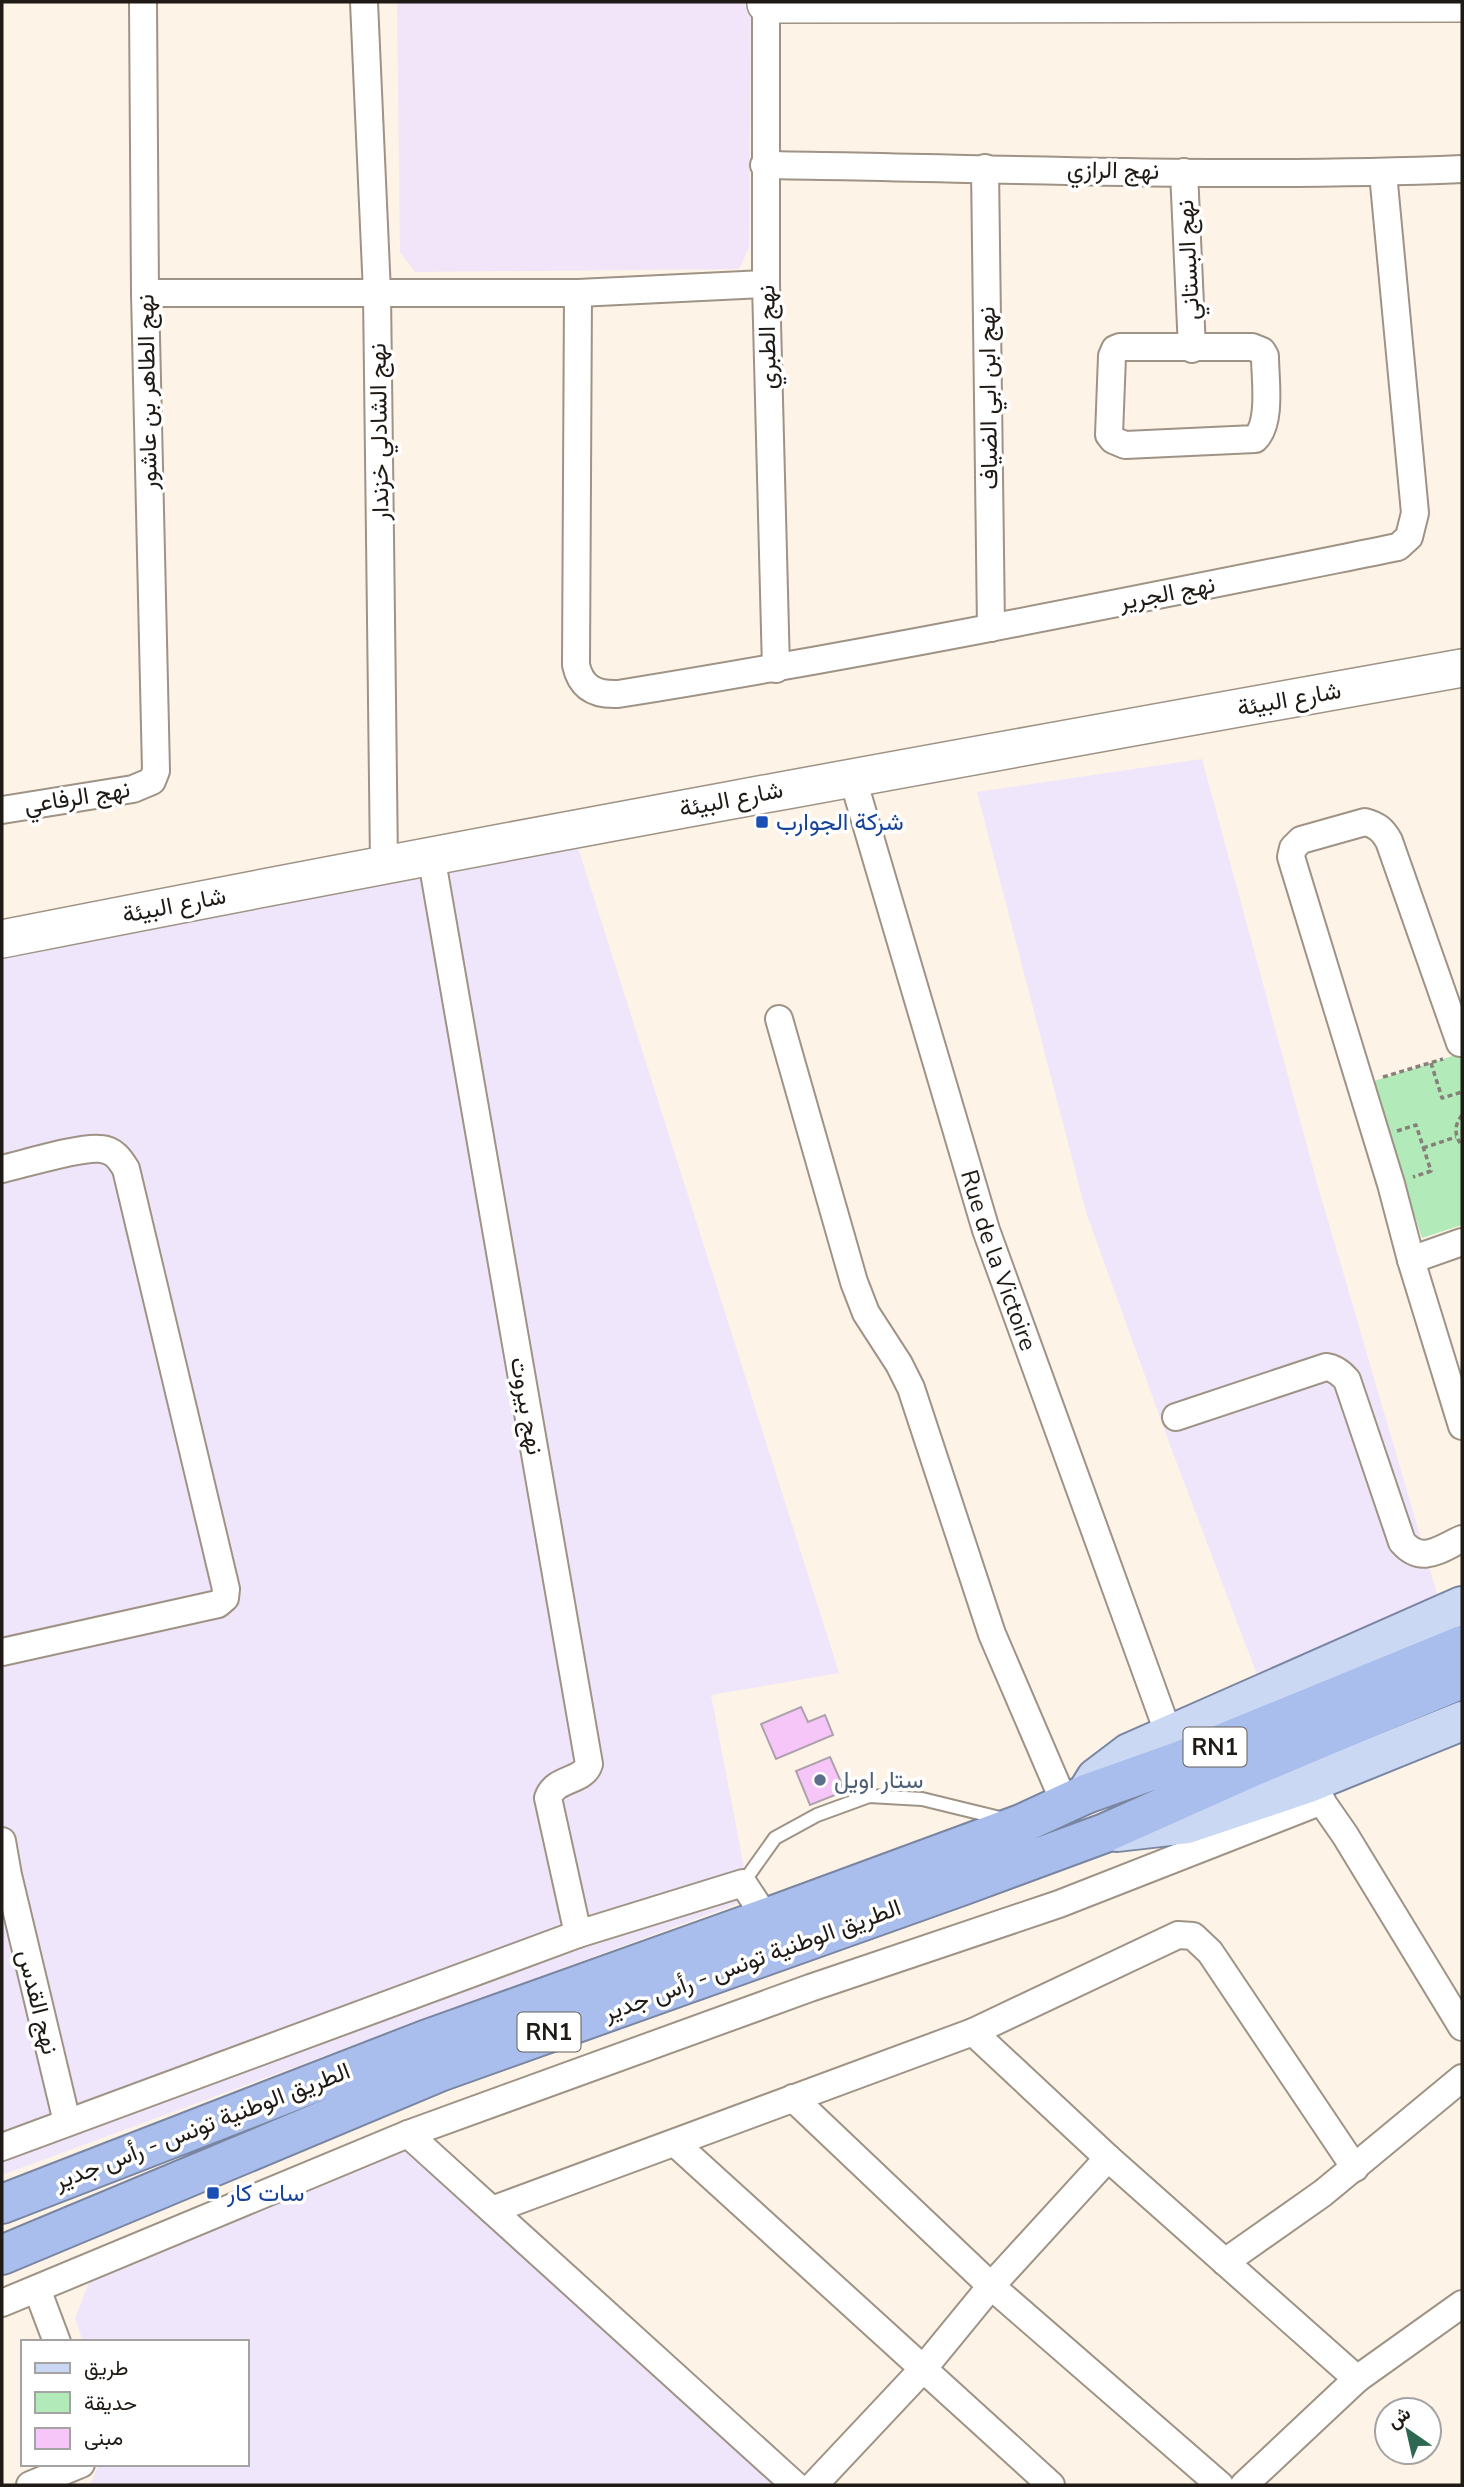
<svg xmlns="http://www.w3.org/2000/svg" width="1464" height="2487" font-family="'Nunito Sans',Vazirmatn,sans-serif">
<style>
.industrial{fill:#efe6fb}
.education{fill:#f2e5f9}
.green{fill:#b2eab9}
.building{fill:#f7c6f9;stroke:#aea1ae;stroke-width:2}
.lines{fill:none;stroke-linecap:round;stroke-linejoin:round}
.lane-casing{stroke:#9e9385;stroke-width:16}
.street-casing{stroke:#9e9385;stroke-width:30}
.secondary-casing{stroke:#9e9385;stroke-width:40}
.primary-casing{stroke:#7985a1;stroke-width:42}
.highway-casing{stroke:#7985a1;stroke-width:42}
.path{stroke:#878078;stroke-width:3.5;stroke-dasharray:5 3.5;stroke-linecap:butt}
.lane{stroke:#fff;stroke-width:12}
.street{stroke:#fff;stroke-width:26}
.secondary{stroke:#fff;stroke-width:37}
.primary{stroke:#cbd8f4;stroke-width:38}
.highway{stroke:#a9beec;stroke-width:38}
.transit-dot{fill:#1a4fb4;stroke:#fff;stroke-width:2.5}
.service-dot{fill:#5c6f8a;stroke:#fff;stroke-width:2.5}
.labels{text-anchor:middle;stroke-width:7;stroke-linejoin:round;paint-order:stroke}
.shield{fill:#fff;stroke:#625f5b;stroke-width:2}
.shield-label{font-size:23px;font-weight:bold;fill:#1f1a15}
.street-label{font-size:24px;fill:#1f1a15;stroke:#fff}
.transit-label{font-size:24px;fill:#164399;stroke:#fff;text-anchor:start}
.service-label{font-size:24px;fill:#4e5e75;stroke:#fff;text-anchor:start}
</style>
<rect width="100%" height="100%" fill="#fdf3e7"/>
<path class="industrial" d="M1202 759 1317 1183 1440 1604 1261 1685 1171 1448 1086 1212 977 792Z
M569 819 839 1673 711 1695 750 1899 2 2175V930Z
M409 2150 787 2485H90L99 2464H247V2342H83L75 2318 96 2265Z"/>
<path class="education" d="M397 2H751L749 248 739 269 415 272 400 252Z"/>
<path class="green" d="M1462 1053V1225L1422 1238 1371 1082Z"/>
<path class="building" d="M801 1707 808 1722 825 1715 833 1735 776 1759 761 1724Z
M830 1757 845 1791 810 1805 796 1771Z"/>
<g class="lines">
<g class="lane-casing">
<path id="lane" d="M743 1883 775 1838 817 1815 869 1796 922 1799 1004 1819"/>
</g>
<g class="street-casing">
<g id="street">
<path d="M364 2 377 293 384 863"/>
<path d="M766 4V284L776 669"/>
<path d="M764 165C996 168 1231 179 1462 169"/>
<path d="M985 168 991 628"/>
<path d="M1184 172 1192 349"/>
<path d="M145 293H578L766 284"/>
<path d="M578 293 576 665C581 688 596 695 618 694 880 652 1139 599 1398 547L1409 537 1415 513 1383 173"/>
<path d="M1120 347H1252L1262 351 1265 356C1265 379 1272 423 1255 439L1125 445 1113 440 1109 435 1112 356 1115 349Z"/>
<path id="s1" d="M852 776 986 1230 1169 1735"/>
<path d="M2 810 133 789 152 781 156 771 145 293 143 2"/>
<path d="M431 855 589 1764C584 1782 555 1777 548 1798L578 1934"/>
<path d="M779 1019 854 1282 866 1313 899 1364 911 1388 992 1634 1065 1804"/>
<path d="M1462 1042 1460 1043 1389 841C1383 830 1377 825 1365 822L1301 840 1293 848 1291 857 1391 1184 1411 1260 1462 1426"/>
<path d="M2 1169C24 1164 82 1146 101 1149 114 1150 120 1159 126 1169L226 1589 225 1598 218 1604 2 1652"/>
<path d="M1411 1260 1462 1242"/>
<path d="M1176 1417 1326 1367C1335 1368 1341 1373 1347 1380L1402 1542C1422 1565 1439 1549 1462 1539"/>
<path d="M1313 1789 1345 1835 1462 2027"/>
<path d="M2 1841 8 1875 67 2122"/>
<path d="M973 2032 1108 2158 1357 2379"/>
<path d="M793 2098 991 2286 1220 2485"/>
<path d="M408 2134 795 2485"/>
<path d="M676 2144 1051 2485"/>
<path d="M2 2147 578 1934 743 1883 766 1918"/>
<path d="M492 2210 973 2032 1178 1935 1193 1936 1210 1952 1355 2168"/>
<path d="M1225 2262 1323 2193 1462 2078"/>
<path d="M37 2289 57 2342"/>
<path d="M2 2303 408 2134 810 1988 1059 1904 1322 1801"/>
<path d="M30 2485 81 2464"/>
<path d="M814 2485 923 2369 991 2286 1108 2158"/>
<path d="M1244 2485 1357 2379 1462 2304"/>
</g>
</g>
<g class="secondary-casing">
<path id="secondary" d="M766 2V4L1462 3
M2 939C488 843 975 755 1462 668"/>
</g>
<g class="primary-casing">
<path id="primary" d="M1086 1794 1096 1778 1129 1753 1462 1606
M1117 1832 1187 1824 1309 1783 1462 1721"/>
</g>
<g class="highway-casing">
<path id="highway" d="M2 2204 425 2040 766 1918 1021 1824 1086 1794 1179 1761 1462 1645
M2 2255 442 2071 964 1885 1105 1833 1255 1766 1462 1679"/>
</g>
<path class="path" d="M1431 1063 1442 1098 1462 1092
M1383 1077 1443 1059
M1462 1115C1454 1125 1454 1135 1462 1146
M1397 1131 1416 1125 1431 1171 1413 1177
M1423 1148 1456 1137"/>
<use href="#lane" class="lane"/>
<use href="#street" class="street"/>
<use href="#secondary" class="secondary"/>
<use href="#primary" class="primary"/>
<use href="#highway" class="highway"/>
</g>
<g class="transit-dot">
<rect x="755" y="815" width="14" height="14" rx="3.5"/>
<rect x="206" y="2186" width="14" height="14" rx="3.5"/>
</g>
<circle class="service-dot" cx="820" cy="1780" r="7"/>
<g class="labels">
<g class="shield">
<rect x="1183.5" y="1727.5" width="63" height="39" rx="5"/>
<rect x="517.5" y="2012.5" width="63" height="39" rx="5"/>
</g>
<g class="shield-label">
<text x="1215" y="1755">RN1</text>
<text x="549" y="2040">RN1</text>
</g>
<g class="street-label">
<text transform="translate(1113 170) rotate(1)" y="8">نهج الرازي</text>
<text transform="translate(1188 260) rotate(-93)" y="8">نهج البستاني</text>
<text transform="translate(767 337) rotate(-91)" y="8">نهج الطبري</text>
<text transform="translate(147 392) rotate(-91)" y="8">نهج الطاهر بن عاشور</text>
<text transform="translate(988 398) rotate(-91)" y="8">نهج ابن ابي الضياف</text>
<text transform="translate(379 432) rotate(-91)" y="8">نهج الشادلي خزندار</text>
<text transform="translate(1167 593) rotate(-11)" y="8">نهج الجرير</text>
<text transform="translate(1289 699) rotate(-10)" y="8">شارع البيئة</text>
<text transform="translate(77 797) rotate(-9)" y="8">نهج الرفاعي</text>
<text transform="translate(731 799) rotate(-11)" y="8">شارع البيئة</text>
<text transform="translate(174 905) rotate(-11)" y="8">شارع البيئة</text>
<text dy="8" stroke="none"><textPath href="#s1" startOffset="506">Rue de la Victoire</textPath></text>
<text transform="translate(527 1406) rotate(80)" y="8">نهج بيروت</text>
<text transform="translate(752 1960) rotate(-20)" y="8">الطريق الوطنية تونس - رأس جدير</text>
<text transform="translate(38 2002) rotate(76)" y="8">نهج القدس</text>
<text transform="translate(202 2126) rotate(-21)" y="8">الطريق الوطنية تونس - رأس جدير</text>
</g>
<g class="transit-label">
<text x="776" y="830">شركة الجوارب</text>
<text x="227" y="2201">سات كار</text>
</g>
<g class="service-label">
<text x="834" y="1788">ستار اويل</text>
</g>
</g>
<rect width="1464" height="2487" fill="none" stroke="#1f1a15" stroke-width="7"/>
<rect x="21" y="2340" width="228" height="126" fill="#ffffff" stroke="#a5a3a1" stroke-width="2"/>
<rect x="35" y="2363" width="35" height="10" fill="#cbd8f4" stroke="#a5a3a1" stroke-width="2"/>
<text x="84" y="2375" font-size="21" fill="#1f1a15">طريق</text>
<rect x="35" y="2392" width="35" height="21" fill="#b2eab9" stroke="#a5a3a1" stroke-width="2"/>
<text x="84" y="2410" font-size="21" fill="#1f1a15">حديقة</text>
<rect x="35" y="2428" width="35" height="21" fill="#f7c6f9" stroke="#a5a3a1" stroke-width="2"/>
<text x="84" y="2445" font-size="21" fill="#1f1a15">مبنى</text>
<g transform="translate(1408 2431) rotate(326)"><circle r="33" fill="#ffffff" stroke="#a5a3a1" stroke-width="2"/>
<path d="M0-5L12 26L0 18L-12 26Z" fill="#2d6852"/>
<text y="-10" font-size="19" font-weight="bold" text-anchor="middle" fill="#1f1a15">ش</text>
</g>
</svg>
